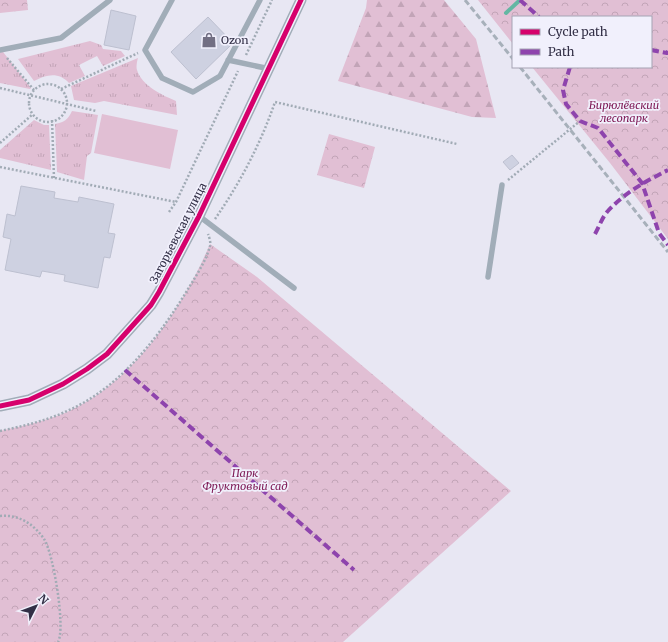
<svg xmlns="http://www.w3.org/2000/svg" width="668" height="642" font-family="Merriweather,serif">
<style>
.grass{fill:url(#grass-tufts)}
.forest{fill:url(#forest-firs)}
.park{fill:url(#park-crowns)}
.pitch{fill:#e1bfd4}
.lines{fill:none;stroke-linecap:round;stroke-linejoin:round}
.stream{stroke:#64b7a3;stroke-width:4}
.building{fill:#ced1e1;stroke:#bdc0d0}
.path{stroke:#a1abb5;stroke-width:2.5;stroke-dasharray:2 2;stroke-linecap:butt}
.lane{stroke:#a1adb8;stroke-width:5.5}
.street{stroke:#a1adb8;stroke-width:11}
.rail{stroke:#a7b0ba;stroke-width:3;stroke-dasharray:6 3;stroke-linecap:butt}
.quiet{stroke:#8e44ad;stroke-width:4;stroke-dasharray:8 4;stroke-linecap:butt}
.cycleway-casing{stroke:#f1f0fc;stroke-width:8}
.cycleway{stroke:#d6006c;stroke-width:5}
.labels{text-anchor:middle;stroke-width:3.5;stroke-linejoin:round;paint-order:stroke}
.poi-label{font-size:11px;fill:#322f46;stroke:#f1f0fc;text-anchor:start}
.park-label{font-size:11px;font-style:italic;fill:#801d58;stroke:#f1f0fc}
.street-label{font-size:11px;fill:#322f46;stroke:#f1f0fc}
</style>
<defs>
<pattern id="grass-tufts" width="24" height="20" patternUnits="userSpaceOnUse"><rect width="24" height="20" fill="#e1bfd4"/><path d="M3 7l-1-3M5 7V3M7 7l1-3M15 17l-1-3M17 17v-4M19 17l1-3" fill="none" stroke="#c2a4b7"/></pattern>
<pattern id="forest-firs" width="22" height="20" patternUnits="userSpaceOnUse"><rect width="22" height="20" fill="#e1bfd4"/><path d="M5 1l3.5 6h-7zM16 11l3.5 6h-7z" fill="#c2a4b7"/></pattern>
<pattern id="park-crowns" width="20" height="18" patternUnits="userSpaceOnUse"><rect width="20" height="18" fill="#e1bfd4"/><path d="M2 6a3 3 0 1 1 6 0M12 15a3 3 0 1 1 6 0" fill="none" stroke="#c2a4b7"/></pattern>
</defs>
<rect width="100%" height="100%" fill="#e8e7f3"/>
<path class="grass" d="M90 41 101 45 103 49 121 51 125 56 103 66 97 56 79 65 85 76 69 83C59 72 47 74 34 81L18 59Z
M0 48 31 88 30 89 0 83Z
M138 58C137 61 136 67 137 70 142 86 162 95 176 101L177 115 104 101 95 103 74 100 71 86Z
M72 111 98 115 91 153 87 156 84 180 57 172 55 124C64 122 68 120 72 111Z
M34 120 44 125H49L51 170 0 158V150Z"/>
<path class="forest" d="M367 0H444L476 39 496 118 472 117 338 81 366 8Z"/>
<path class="park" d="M0 0H27L28 10 0 13Z
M478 0H668V239L610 163 532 67H651V17H513V44Z
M329 134 375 147 364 188 317 175Z
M210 244 257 277 511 491 343 642H0V431C23 426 45 421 67 412 133 383 183 307 210 244Z"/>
<path class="pitch" d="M102 114 178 130 170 169 94 153Z"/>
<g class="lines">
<path class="stream" d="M506 13 520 0"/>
</g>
<path class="building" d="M111 10 136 16 129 50 104 45Z
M208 17 233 43 196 79 171 52Z
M512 155 519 163 510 170 503 162Z
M21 186 55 192 54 198 78 202 79 197 114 204 108 233 115 234 110 258 104 257 98 288 64 281 65 275 42 271 40 277 5 270 11 239 3 237 7 214 15 216Z"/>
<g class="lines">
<path class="path" d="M246 55 272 0
M7 58 34 90
M29 103a19 19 0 1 1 38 0a19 19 0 1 1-38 0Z
M0 88 96 111
M61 89 138 53
M52 120 54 178
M0 143 33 114
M0 167 176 202
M508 180 580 121
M169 212 176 202 238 71
M215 219C240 183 261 143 275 102L457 144
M0 431C23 426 46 421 67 411 120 388 159 337 188 289 196 276 206 261 210 246 211 242 209 237 208 234
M0 516C18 514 34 524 44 539 53 552 66 628 58 642"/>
<path class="lane" d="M172 0 145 50 162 78 193 92 220 76 260 0
M0 50 61 38 110 0
M228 60 270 69
M199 216 294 288
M488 277 502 185"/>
<path class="street" d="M0 406 29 400 63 384 87 369 107 354 151 305 159 292 199 216 301 0"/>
<path class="rail" d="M465 0 513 59
M520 67 668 252"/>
<path class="quiet" d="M520 0 539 17
M651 50 667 53 668 51
M570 67 563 90 566 104 580 121 598 128 642 183 659 233 668 245
M595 234C599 227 602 218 607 212 624 193 646 181 668 170
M125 370 354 570"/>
<g class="cycleway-casing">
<path id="cycleway" d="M0 406 29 400 63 384 87 369 107 354 151 305 159 292 199 216 301 0"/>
</g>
<use href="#cycleway" class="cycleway"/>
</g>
<defs>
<g id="shop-bare" transform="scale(1.2)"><path d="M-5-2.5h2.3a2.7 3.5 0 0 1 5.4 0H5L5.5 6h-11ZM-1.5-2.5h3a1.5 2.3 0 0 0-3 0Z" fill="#726f83" stroke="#f1f0fc" stroke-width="2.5" paint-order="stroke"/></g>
</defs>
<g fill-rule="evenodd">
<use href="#shop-bare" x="209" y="40"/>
</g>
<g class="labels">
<g class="poi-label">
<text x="221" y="44">Ozon</text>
</g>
<g class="park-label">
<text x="624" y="109">Бирюлёвский<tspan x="624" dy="13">лесопарк</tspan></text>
<text x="245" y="477">Парк<tspan x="245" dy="13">Фруктовый сад</tspan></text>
</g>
<g class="street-label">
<text transform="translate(178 233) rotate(-63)" y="4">Загорьевская улица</text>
</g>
</g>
<rect x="512" y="16" width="140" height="52" fill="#f1f0fc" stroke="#a5a3b3"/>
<rect x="520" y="29" width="20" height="6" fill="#d6006c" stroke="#a5a3b3"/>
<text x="548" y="36" font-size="12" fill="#322f46">Cycle path</text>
<rect x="520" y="49" width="20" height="6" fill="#8e44ad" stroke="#a5a3b3"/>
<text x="548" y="56" font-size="12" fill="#322f46">Path</text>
<g transform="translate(36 606) rotate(48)" stroke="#f1f0fc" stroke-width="3" paint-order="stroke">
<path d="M0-3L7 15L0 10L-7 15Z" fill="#322f46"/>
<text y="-6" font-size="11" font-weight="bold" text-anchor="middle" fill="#322f46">N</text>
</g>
</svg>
